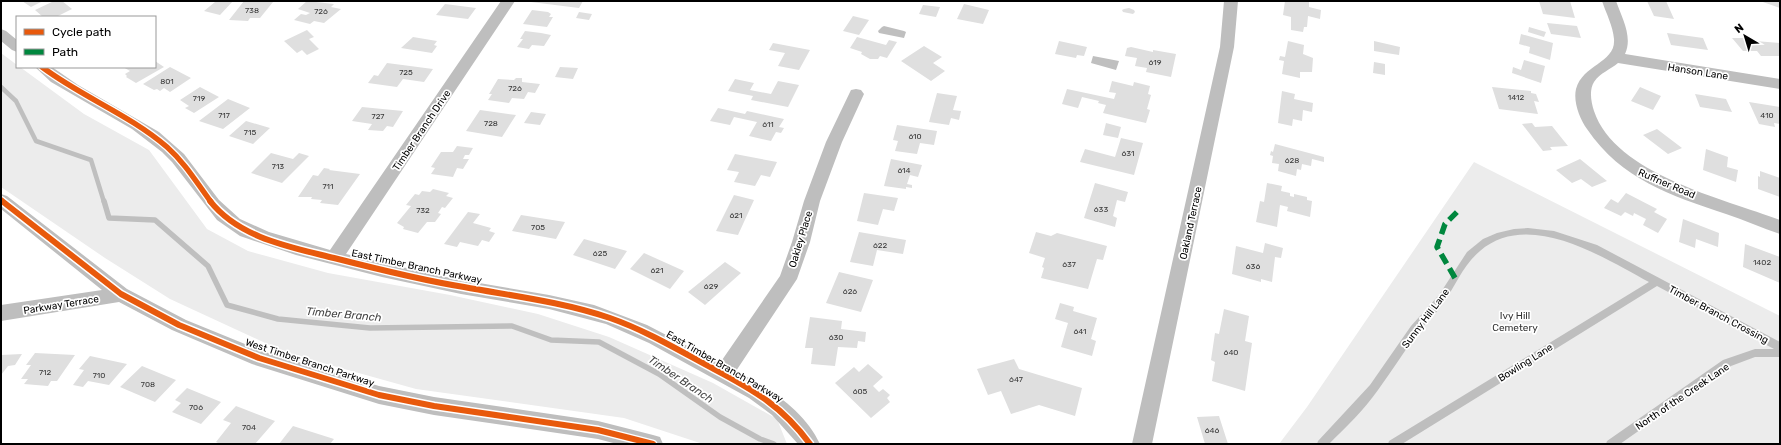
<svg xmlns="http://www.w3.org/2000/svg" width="1781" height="445" font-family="Rubik,sans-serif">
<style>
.green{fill:#ececec}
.water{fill:#bfbfbf}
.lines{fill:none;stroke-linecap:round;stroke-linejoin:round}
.stream-far1{stroke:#bfbfbf;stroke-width:4.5}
.stream{stroke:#bfbfbf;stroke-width:5.5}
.building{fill:#dfdfdf}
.lane{fill:#bebebe;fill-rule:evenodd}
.street{fill:#bebebe;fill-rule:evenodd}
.quiet{stroke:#00873e;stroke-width:5.5;stroke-dasharray:11 5.5;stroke-linecap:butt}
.cycleway-far1-casing{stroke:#fff;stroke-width:8}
.cycleway-casing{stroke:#fff;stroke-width:9}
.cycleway-far1{stroke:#e8590c;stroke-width:5.5}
.cycleway{stroke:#e8590c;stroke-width:6}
.labels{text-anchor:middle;stroke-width:3.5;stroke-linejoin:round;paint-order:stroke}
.number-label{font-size:8px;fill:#383838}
.street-label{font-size:10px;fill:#000;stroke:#fff}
.park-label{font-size:10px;fill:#333;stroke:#fff}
.water-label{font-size:11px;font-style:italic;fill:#444;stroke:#fff}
</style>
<rect width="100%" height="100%" fill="#fff"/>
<path class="green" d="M1 53 17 65V67H20L84 114 149 150 207 229 248 251 328 273 450 295 538 314 609 337 713 383 777 419 787 444H703L624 418 416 389 287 353 170 299 105 258 1 187Z
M1474 162 1780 316V444H1279L1307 407Z"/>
<path class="water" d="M884 26 904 31 906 32 904 38 879 33 878 31 882 27Z
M1093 56 1119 61 1116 70 1091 63Z"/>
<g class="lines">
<path class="stream-far1" d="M1 87 16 101 36 141 91 160 104 202"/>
<path class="stream" d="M104 201 109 218 155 220 208 266 227 305 278 319 370 328 512 326 551 340 599 342 659 374 720 417 760 439 774 444"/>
</g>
<path class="building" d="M22 1H43L31 7Z
M54 1H62L72 9 56 17H43L35 10Z
M212 1H233L220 15 204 11 215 2Z
M244 1H265L273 2 260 18H250L248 21 229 20Z
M307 1 334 4 331 7 341 9 324 23 314 21 310 24 294 20 301 14 306 15 310 13 298 9Z
M532 1H583L579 8 531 2Z
M1285 1H1309V7L1321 10 1320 19 1308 16 1307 27H1304L1303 32 1291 30V17L1283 15Z
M1539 1H1570L1575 18 1543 14Z
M1647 1H1666L1674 19 1654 16Z
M1760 1H1780V8Z
M445 4 476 8 468 19 436 15Z
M964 4 989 10 983 24 957 19Z
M923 5 940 7 936 17 919 14Z
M1129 8 1134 10 1135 12 1133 14 1123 12 1122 10 1124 9Z
M532 10 548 12 551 14 549 17H553L547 27 523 24Z
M579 12 592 14 589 20 576 18Z
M853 16 869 20 859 35 843 31Z
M1547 23 1577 26 1581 38 1551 34Z
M1529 27 1546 32 1544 37 1528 32Z
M307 30 314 37 309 39 319 49 307 55 302 50 297 53 284 41Z
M525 31 541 33 551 35 544 46 532 45 529 49 517 47 523 39H520Z
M1667 33 1703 38 1708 50 1671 45Z
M1521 34 1553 43 1550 60 1529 53 1530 47 1519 44Z
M413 37 437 41 434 45 437 46 432 53 401 48Z
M857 37 886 45 889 40 897 42 887 58 880 56 878 59H870L861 54 862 52 850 48Z
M1732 38H1753L1755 41 1780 43V56H1761L1757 51H1743Z
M1059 41 1087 47 1084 56 1077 55 1076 58 1055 54Z
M1288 41 1304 45 1303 54 1313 58 1312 72H1300V78L1282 74 1284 61 1279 60 1280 56 1285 57Z
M1374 41 1400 47 1399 55 1374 51Z
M773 43 810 50 799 70 778 66 785 53 769 50Z
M924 46 942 57 933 63 945 71 931 81 901 61Z
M1131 47 1153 52V50L1176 54 1171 77 1146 72 1147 68 1135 66 1137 58 1125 56 1127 48Z
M1524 60 1545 66 1541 83 1512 73 1513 67 1521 70Z
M155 61 164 67 136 83 126 77 127 76 125 74 130 71 123 67H155Z
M1374 62 1385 64V75L1373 73Z
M387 63 433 69 424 82 403 79 397 87 368 83 374 75 378 76Z
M170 67 191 78 170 92 164 88 160 91 157 89 154 90 143 84Z
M560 67 578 68 573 79 555 77Z
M516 78H522V82L540 84 535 93 528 92 524 99 512 98 509 103 488 100 492 94H489L498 79 514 80Z
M735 79 754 83 750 90 771 94 778 81 799 85 788 107 751 100 753 96 728 91Z
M1112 81 1133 86 1134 82 1150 86 1148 94 1151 95 1147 109 1150 110 1146 123 1103 113 1106 105 1098 103 1099 101 1082 97 1078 108 1062 104 1067 89 1114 99 1116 93 1109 92Z
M200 87 219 97 194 113 185 108 189 106 180 100Z
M1492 87 1531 91V93L1536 94 1539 102 1534 101 1538 114 1499 109Z
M1640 87 1661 96 1653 110 1631 101Z
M1282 91 1295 94 1294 99 1313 103 1312 112 1303 110 1302 121 1293 119 1292 126 1278 123Z
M937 93 957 96 953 110 961 111 959 120 951 118 949 125 929 122Z
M1695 94 1726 99 1732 112 1700 107Z
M228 99 250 108 223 129 199 121Z
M1749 102 1780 107V124L1774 123 1775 127 1759 124Z
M362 107 403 111 393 127 387 126 383 131 368 130 372 124 352 121Z
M718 108 745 114 747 111 784 119 779 127 784 128 781 133 776 132 771 141 749 136 757 122 734 117 730 125 710 121Z
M480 110 516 115 502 137 466 131Z
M531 112 546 114 540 125 524 123Z
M246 121 270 128 253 144 229 136Z
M1106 123 1121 127 1118 138 1103 135Z
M1532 123 1535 127 1552 126 1568 146 1550 147 1552 150 1543 151 1522 124Z
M897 125 937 131 934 145 920 143 917 154 895 151 898 141 893 140Z
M1657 129 1682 148 1668 154 1643 135Z
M1121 138 1143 143 1134 175 1080 162 1085 149 1115 157Z
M1275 144 1324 157V162L1312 159 1311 166 1302 164 1301 170 1297 169 1296 176 1278 171 1279 164 1272 163 1273 156 1270 155 1271 151 1273 152Z
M457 146 473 148 469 155H465L463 159H469L463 169 457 168 453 177 431 174 435 168 431 167 441 152H453Z
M1706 149 1728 157 1727 167 1738 170 1736 182 1703 170Z
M271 153 293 159 299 153 309 156 282 183 251 173Z
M735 154 777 162 770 177 761 175 755 186 734 182 739 172 727 170Z
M891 159 922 165 918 177 910 175 907 184 912 185V188L906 187V189L884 186Z
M1580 159 1607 181 1592 187 1581 179 1572 183 1556 170Z
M324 168 330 169 329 170 360 174 338 205 320 203 322 200 311 199 312 197H298L313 175 318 176Z
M1760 171 1780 178V197L1758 189V176L1760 177Z
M1095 183 1128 192 1125 202 1117 200 1113 216 1117 218 1115 227 1084 218Z
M1267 183 1282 186 1281 191 1290 193V196L1294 197V194L1307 197V200L1312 201 1310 217 1287 211 1288 207 1280 205 1277 227 1256 222 1260 201 1264 202Z
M433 189 449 193 446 196 453 198 445 208 442 207 438 213 441 214 435 222H427L418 233 403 229 404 227 397 223 411 206 406 205 415 194 419 195 422 191 430 192Z
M864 193 898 198 894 211 883 209 878 225 857 221Z
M1626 193 1657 209 1654 212 1667 219 1658 233 1643 225 1646 219 1634 213 1633 216 1625 212 1621 216 1604 208 1611 199 1618 203Z
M734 195 754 200 738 235 716 231Z
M468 212 480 214 473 223 491 228 489 231 495 233 489 242 482 240 478 246 460 242 457 247 444 244Z
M521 215 565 222 556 239 512 231Z
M1683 219 1719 233 1718 247 1696 239 1695 248 1679 242Z
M859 232 906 240 903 254 877 250 873 266 850 262Z
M1036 232 1051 236 1057 233 1107 246 1103 260 1097 259 1088 289 1041 278 1044 268 1042 267 1045 258 1029 253Z
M584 239 627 251 615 269 573 255Z
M1265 243 1283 248 1281 258 1275 257 1272 282 1261 279V282L1232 274 1236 246 1263 253Z
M1745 244 1780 257V283L1743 267Z
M644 253 684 271 670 289 630 269Z
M725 262 741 273 705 305 688 292Z
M839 272 873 280 861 312 826 303Z
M1060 303 1074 307 1073 311 1097 318 1091 339 1096 341 1092 356 1061 347 1068 323 1055 319Z
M1224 309 1249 316 1245 341 1252 343 1245 391 1212 381 1215 362 1211 360 1215 333 1219 334Z
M810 317 842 321 841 329 866 332 865 342 858 341 857 348 838 347 835 366 811 364 813 348H805Z
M35 353 75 355 57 381H51L48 386 24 384 28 379H21L31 365H26Z
M22 354 15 365 8 366 1 375V355Z
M90 356 127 364 109 385 88 381 83 387 73 385 84 370 79 369Z
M1014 359 1019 369 1082 388 1075 416 1039 405 1011 414 1001 391 988 395 977 369Z
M868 364 883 377 873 386 879 392 883 389 890 395 887 398 890 402 871 418 835 383 854 367 859 372Z
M142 366 176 380 155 402 120 387Z
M187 388 221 402 201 424 172 412 181 403 175 400Z
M236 406 275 421 255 444H220L216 442 231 423 223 420Z
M1219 416 1228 444H1205L1197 417Z
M293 426 334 439 330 444H279Z"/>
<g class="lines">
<path class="lane" d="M1528 228 1554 231 1597 245 1780 342V357H1755L1731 366 1620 444H1606L1607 441 1723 360 1755 349H1774L1657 286 1402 444H1388L1389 441 1649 282C1604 258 1529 209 1480 251 1463 265 1455 287 1442 305 1435 315 1425 323 1418 333 1404 351 1392 371 1378 390 1364 410 1346 427 1329 444H1317L1318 441 1370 385 1411 326 1439 295 1467 252 1483 239 1497 233 1514 229Z"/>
<path class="street" d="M501 1H515L346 254 450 278 549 295 594 305 647 325 720 363 780 276 792 242 804 201 826 142 851 90 856 89 861 90 864 94 842 142 820 201 810 242 797 279 736 371C768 388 804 409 820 444H798L772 415 749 398 649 343 606 324 549 309 461 294 382 277 296 255 240 236 217 220 172 162 162 152 132 129 51 82 35 67H52L78 85 159 132 184 154 219 200 240 219 269 232 330 250Z
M1224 1H1238L1234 47 1152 444H1132L1220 47Z
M1602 1H1616C1622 18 1633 37 1625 54L1780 79V89L1618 63C1611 69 1600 73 1594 82 1589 90 1591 102 1594 111 1615 174 1724 199 1780 220V234C1762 228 1744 220 1726 214 1670 195 1622 180 1587 129 1580 119 1573 102 1576 89 1583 64 1616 63 1614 39 1613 26 1606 13 1602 1Z
M1 29 6 31 17 40V52L12 50 1 41Z
M1 194 7 196 127 289 186 320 262 351 379 386 434 397 598 421 653 435 660 437 663 444H617L598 439 434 415 379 404 252 364 172 330 119 302 1 321V305L102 290 1 209Z"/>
<path class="quiet" d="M1455 278 1437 247 1445 224 1460 209"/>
<g class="cycleway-far1-casing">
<path id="cycleway-far1" d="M42 67C82 97 130 115 167 147 185 163 197 183 211 202
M1 200 3 202"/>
</g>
<g class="cycleway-casing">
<path id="cycleway" d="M2 201 121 294 179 325 259 358 379 395 434 406 598 430 653 444
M210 201C239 238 290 247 334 258 377 269 420 280 464 287 513 296 563 302 610 318 647 331 680 351 714 369 754 390 783 407 810 444"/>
</g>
<use href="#cycleway-far1" class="cycleway-far1"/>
<use href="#cycleway" class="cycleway"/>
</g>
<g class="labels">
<g class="number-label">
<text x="252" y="13">738</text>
<text x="321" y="14">726</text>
<text x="1155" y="65">619</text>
<text x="406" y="75">725</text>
<text x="167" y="84">801</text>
<text x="515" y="91">726</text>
<text x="1516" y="100">1412</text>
<text x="199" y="101">719</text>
<text x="224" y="118">717</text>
<text x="1767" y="118">410</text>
<text x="378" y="119">727</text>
<text x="491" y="126">728</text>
<text x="768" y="127">611</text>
<text x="250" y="135">715</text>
<text x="915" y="139">610</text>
<text x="1128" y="156">631</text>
<text x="1292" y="163">628</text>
<text x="278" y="169">713</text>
<text x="904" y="173">614</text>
<text x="328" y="189">711</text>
<text x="1101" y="212">633</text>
<text x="423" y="213">732</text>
<text x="736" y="218">621</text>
<text x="538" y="230">705</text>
<text x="880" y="248">622</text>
<text x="600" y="256">625</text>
<text x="1762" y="265">1402</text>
<text x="1069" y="267">637</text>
<text x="1253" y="269">636</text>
<text x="657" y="273">621</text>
<text x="711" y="289">629</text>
<text x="850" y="294">626</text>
<text x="1080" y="334">641</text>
<text x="836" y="340">630</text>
<text x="1231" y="355">640</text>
<text x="45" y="375">712</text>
<text x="99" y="378">710</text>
<text x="1016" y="382">647</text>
<text x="148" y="387">708</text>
<text x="860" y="394">605</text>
<text x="196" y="410">706</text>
<text x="249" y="430">704</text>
<text x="1212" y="433">646</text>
</g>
<g class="street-label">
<text transform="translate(1698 71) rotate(9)" y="4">Hanson Lane</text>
<text transform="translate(421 130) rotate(-56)" y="4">Timber Branch Drive</text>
<text transform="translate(1667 183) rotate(23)" y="4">Ruffner Road</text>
<text transform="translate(1190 223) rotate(-78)" y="4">Oakland Terrace</text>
<text transform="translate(800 239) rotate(-73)" y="4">Oakley Place</text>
<text transform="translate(417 266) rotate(12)" y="4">East Timber Branch Parkway</text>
<text transform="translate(61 304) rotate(-9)" y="4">Parkway Terrace</text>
<text transform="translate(1719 314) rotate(28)" y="4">Timber Branch Crossing</text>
<text transform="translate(1425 318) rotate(-53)" y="4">Sunny Hill Lane</text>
<text transform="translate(310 362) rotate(18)" y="4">West Timber Branch Parkway</text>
<text transform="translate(1525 362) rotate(-32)" y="4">Bowling Lane</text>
<text transform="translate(725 366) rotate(30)" y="4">East Timber Branch Parkway</text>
<text transform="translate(1682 396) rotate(-34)" y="4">North of the Creek Lane</text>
</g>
<g class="park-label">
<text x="1515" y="319">Ivy Hill<tspan x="1515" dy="12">Cemetery</tspan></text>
</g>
<g class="water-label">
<text transform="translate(344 314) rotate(5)" y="4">Timber Branch</text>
<text transform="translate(681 379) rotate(34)" y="4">Timber Branch</text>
</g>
</g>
<rect width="1781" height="445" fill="none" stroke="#000000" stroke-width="4"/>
<rect x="16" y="16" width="140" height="52" fill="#ffffff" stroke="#999999"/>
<rect x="24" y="29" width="20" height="6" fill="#e8590c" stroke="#999999"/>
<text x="52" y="36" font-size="12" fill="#000000">Cycle path</text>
<rect x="24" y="49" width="20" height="6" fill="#00873e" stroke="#999999"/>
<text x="52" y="56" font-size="12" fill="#000000">Path</text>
<g transform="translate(1745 36) rotate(322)" stroke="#ffffff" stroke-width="3" paint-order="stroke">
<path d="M0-3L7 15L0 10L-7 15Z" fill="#000000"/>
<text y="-6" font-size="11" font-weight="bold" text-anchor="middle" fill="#000000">N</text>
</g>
</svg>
